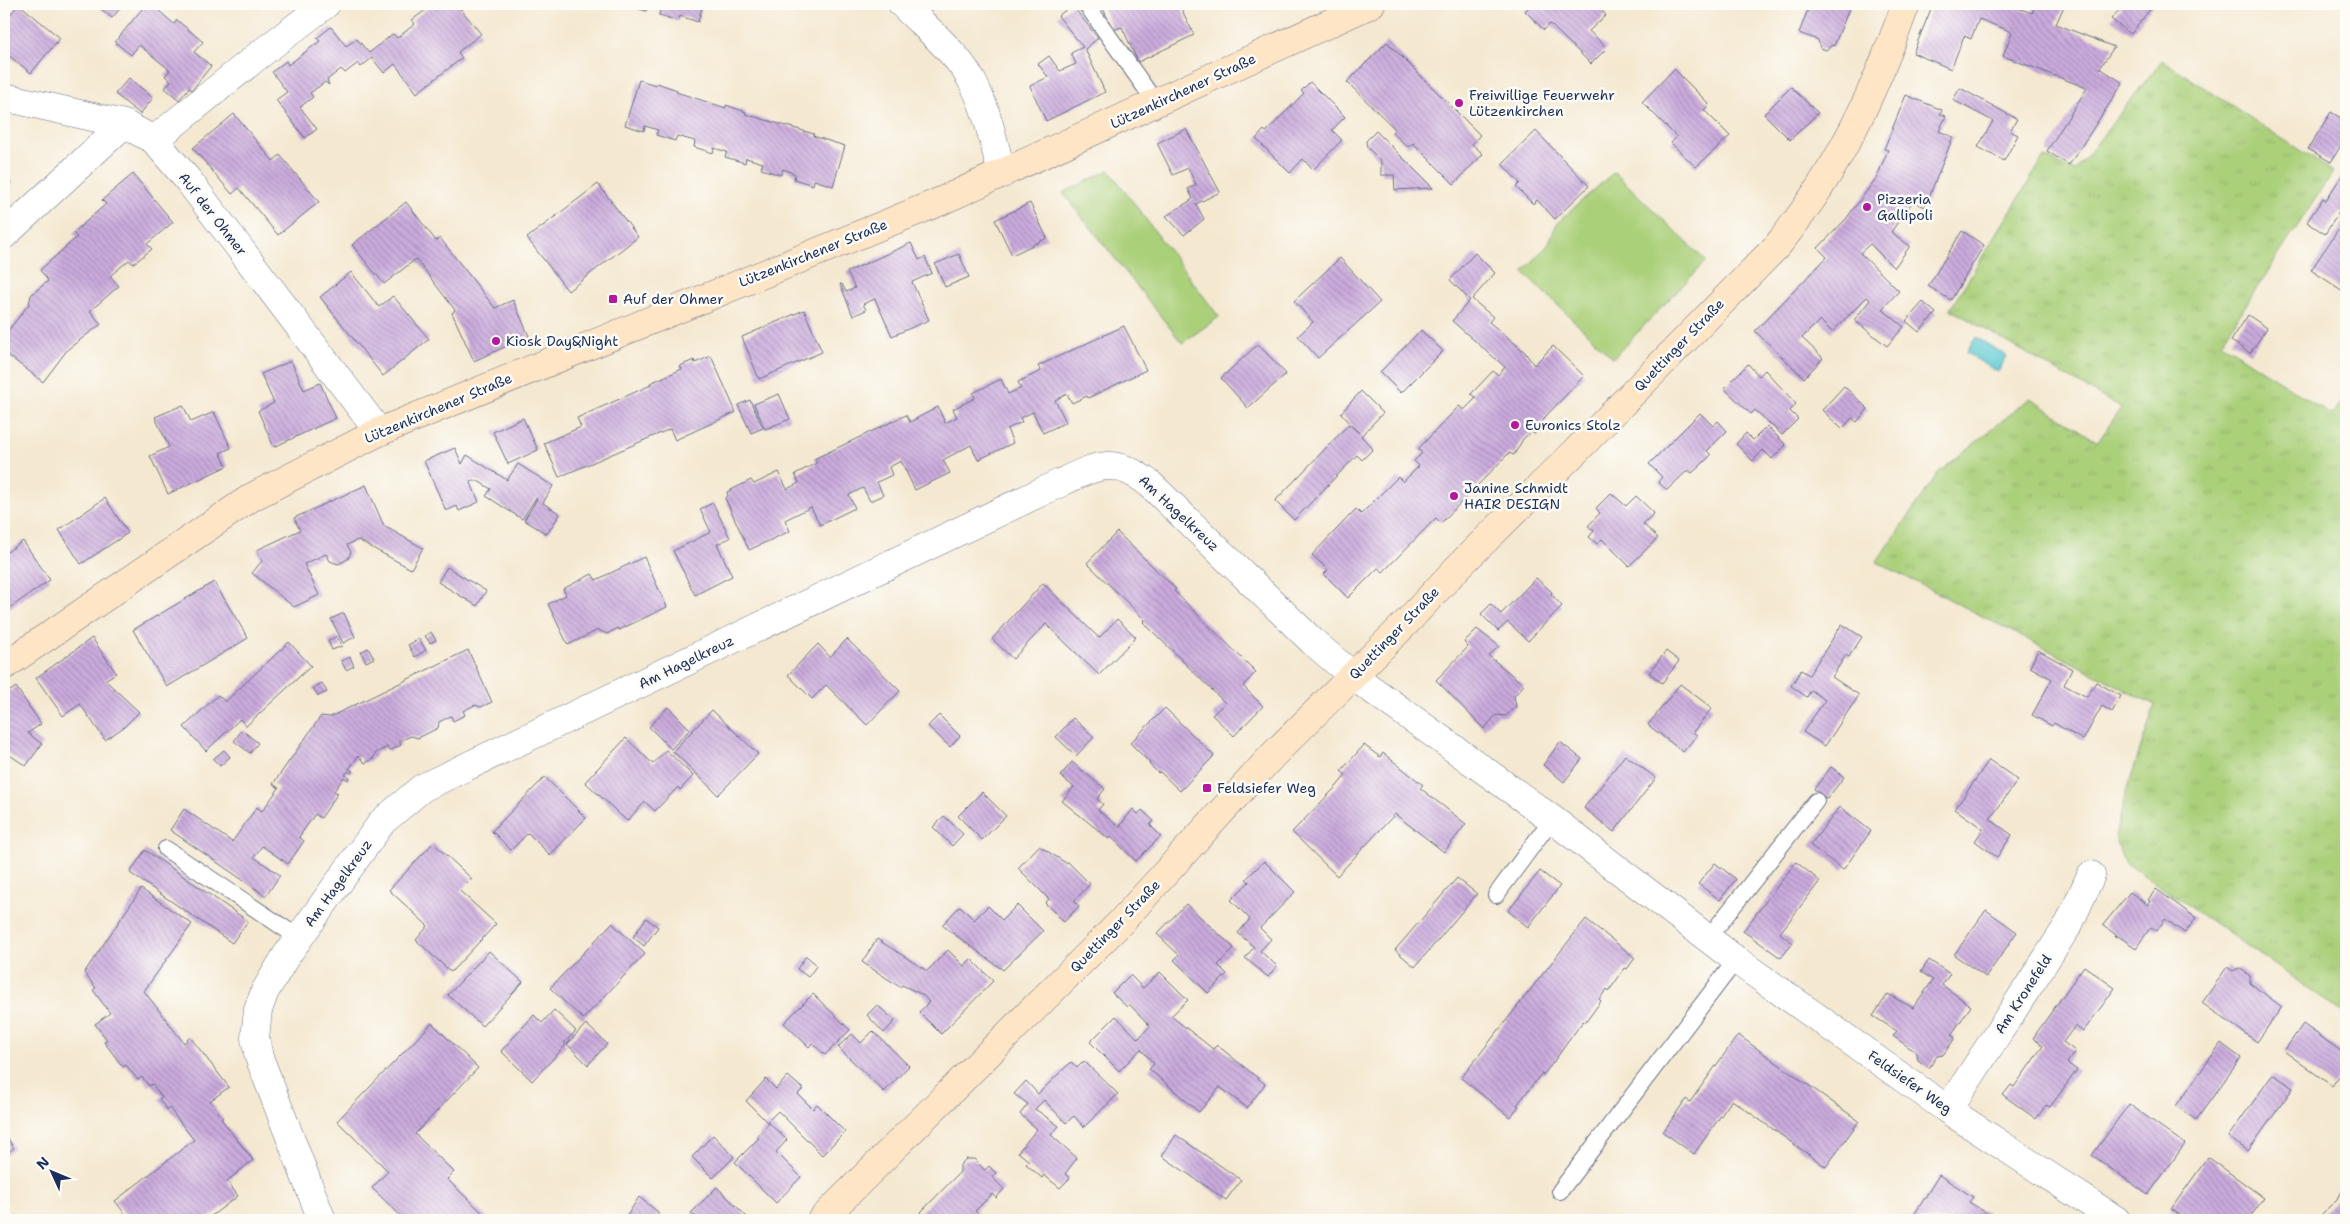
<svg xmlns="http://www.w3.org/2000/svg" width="2350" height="1224" font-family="'Shantell Sans',sans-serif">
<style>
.grass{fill:url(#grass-tufts);stroke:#63806c}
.park{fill:#abd07a;stroke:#63806c}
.water{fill:#5cc9d1;stroke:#3c7c98}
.building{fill:url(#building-back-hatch)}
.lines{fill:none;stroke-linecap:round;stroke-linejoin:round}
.lane-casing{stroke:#677086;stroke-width:18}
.street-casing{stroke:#677086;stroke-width:29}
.secondary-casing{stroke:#677086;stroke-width:29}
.lane{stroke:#fff;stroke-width:16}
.street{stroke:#fff;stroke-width:28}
.secondary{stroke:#fee5c5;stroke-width:28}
.poi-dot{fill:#b5179e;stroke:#fdfcf7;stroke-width:2}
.labels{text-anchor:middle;stroke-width:5;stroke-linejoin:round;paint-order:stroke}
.street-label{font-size:14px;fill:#1b2f5e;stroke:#fdfcf7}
.poi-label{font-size:14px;fill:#1b2f5e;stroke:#fdfcf7;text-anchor:start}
</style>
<defs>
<pattern id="grass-tufts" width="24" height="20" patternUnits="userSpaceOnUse" patternTransform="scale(1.25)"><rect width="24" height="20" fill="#abd07a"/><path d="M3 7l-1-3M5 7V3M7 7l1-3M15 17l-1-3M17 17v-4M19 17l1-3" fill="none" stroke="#93b36c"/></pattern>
<pattern id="building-back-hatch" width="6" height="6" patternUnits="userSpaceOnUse" patternTransform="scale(1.25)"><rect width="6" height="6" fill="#cbabdd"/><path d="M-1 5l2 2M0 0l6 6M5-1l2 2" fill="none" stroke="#a48cb6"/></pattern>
</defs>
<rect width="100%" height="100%" fill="#fdfcf7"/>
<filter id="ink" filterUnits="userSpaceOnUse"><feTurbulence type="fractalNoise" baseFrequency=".02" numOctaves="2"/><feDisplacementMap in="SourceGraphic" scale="10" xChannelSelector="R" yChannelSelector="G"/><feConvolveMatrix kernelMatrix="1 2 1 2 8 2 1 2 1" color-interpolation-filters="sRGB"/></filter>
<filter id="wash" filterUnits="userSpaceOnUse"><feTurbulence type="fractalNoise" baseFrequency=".0096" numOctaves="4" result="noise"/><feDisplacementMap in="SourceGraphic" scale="20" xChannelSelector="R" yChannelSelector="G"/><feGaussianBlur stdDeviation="1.12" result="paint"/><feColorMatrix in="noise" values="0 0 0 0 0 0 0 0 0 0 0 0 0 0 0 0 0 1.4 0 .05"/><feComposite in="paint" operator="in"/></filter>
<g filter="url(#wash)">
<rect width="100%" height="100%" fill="#f4e8d0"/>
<path class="grass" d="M2162 60 2333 172 2221 343 2331 415 2346 398V1014L2123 861 2115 835 2127 789 2155 705 1877 562 1938 473 2030 398 2098 442 2121 408 1950 309 2044 157 2075 171Z"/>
<path class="park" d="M1109 170 1219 317 1182 343 1063 193Z
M1614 172 1706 261 1613 358 1523 272 1548 245 1557 223Z"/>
<path class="water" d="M1976 337 2007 356 1998 372 1966 353Z"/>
<g id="blocks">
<path class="building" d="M19 4 60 38 31 73 7 54 4 59V22Z
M95 4H124L112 18Z
M146 4H151L174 24 177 20 203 42 194 52 211 66 192 90 189 88 179 100 165 88 171 81 165 76 170 70 139 45 131 55 115 42Z
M434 4H465L460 8 481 34 458 52 462 58 417 93 395 64 384 73 372 58 361 67 358 63 345 73 341 69 327 80 329 85 325 82 310 93 313 97 300 107 317 129 305 138 276 100 287 92 272 72 286 61 288 65 320 41 317 38 331 27 346 46 357 39 369 53 393 34 397 38 415 24 412 20Z
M623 4H703L698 22 680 16 678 21 659 15 660 10 648 6 646 11Z
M1101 4H1179L1194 35 1138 62 1122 27 1113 30Z
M1532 4H1587L1590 7 1595 4 1606 15 1589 31 1607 48 1591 64 1550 24 1544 30 1525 11Z
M1810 4H1851L1834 46 1832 45 1826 50 1820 48 1818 40 1799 33Z
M1933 4H2007L2032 13 2036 4H2065L2056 24 2114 47 2100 68 2123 83 2069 165 2047 151 2087 88 2003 56 2012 32 1979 19 1971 39 1964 36 1951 69 1913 53Z
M2117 4H2154L2131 34 2111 19 2122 7Z
M1072 5 1098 38 1085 49 1105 92 1046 121 1030 86 1048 77 1038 64 1049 56 1060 71 1076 64 1071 53 1083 47 1058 16Z
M1387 42 1480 135 1472 144 1483 154 1454 184 1413 143 1408 147 1392 132 1395 129 1347 82Z
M1674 69 1709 104 1704 110 1730 136 1696 167 1671 143 1677 137 1642 102Z
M129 78 153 98 140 114 115 94Z
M639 80 656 85 657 83 677 90 676 92 726 108V105L746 112 745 114 814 134 813 136 845 146 833 186 814 180 813 185 794 179 795 174 783 169 781 175 761 169 763 163 746 158 745 163 725 157 727 152 714 148 713 153 694 147 695 141 677 136 675 141 656 135 658 130 645 126 644 131 625 125Z
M1310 82 1345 117 1332 130 1342 140 1313 170 1303 159 1290 173 1256 139 1264 130 1266 132 1304 93 1301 91Z
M1791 87 1818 113 1790 140 1764 114Z
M1960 88 2017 119 2010 131 2018 135 2004 161 1978 147 1993 121 1953 100Z
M1906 95 1942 110 1940 114 1946 116 1939 131 1953 137 1925 207 1913 201 1891 232 1910 246 1894 268 1870 244 1860 253 1899 291 1882 309 1904 327 1887 346 1854 320 1870 300 1867 297 1832 332 1820 320 1802 338 1823 358 1804 378 1755 331 1827 257 1818 248 1846 219 1877 177 1888 150 1884 149Z
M2331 112 2346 121V137L2331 162 2308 149Z
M234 114 273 161 280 155 319 202 278 235 239 188 232 194 193 148Z
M1186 129 1220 192 1196 204 1204 219 1184 235 1166 216 1193 199 1188 189 1196 185 1188 168 1173 175 1157 143Z
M1376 131 1433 188 1395 190 1394 175H1381V161L1367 147 1366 141Z
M1536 131 1589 186 1555 219 1537 200 1533 204 1516 187 1520 183 1502 164Z
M133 174 173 222 147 244 152 249 133 264 129 260 110 276 119 286 90 311 101 324 68 349 43 382 4 352V336L29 304 31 295 48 281 40 270 77 237 73 233 106 204 102 200Z
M2341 177 2346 181V215L2340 211 2325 234 2307 222 2323 198 2326 200Z
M4 178 11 182 4 196Z
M598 184 638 237 568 291 527 238Z
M406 202 436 241 440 238 495 308 513 300 529 336 474 361 452 313 455 310 416 259 384 284 352 245Z
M1030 203 1047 238 1012 255 995 220Z
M2345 220 2346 221V293L2311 270Z
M1962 231 1984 245 1951 300 1928 286Z
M911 243 919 260 925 257 932 273 912 282 929 320 892 336 875 299 863 304 866 310 853 316 840 284H842L846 292 855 288 847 272Z
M1475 253 1495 273 1472 299 1493 317 1489 322 1524 351 1534 365 1553 346 1584 376 1546 416 1535 434 1531 432 1523 439 1514 455 1509 453 1441 523 1436 518 1383 572 1378 568 1348 598 1324 574 1328 570 1312 555 1356 509 1361 514 1398 477 1403 482 1419 466 1414 461 1422 453 1418 449 1459 406 1464 410 1476 398 1471 394 1493 371 1498 375 1505 367 1452 321 1470 300 1450 280Z
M959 254 969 277 945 287 935 264Z
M1340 258 1380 302 1318 358 1298 336 1313 322 1294 301Z
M351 272 379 307 393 296 429 339 383 376 320 297Z
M1923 302 1936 313 1919 332 1906 321Z
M804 310 822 352 759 379 742 337Z
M2248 315 2267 328 2250 353 2231 341Z
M1124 326 1146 370 1088 398 1087 396 1072 403 1067 394 1055 400 1066 422 1043 433 1033 412 1020 418 1022 422 1007 429 1013 443 978 460 971 445 943 460 950 473 915 490 901 461 889 467 892 475 877 482 883 495 870 501 863 488 849 495 855 508 820 525 811 507 785 520 790 531 749 550 725 498 728 496 727 492 751 480 754 484 779 472 787 489 799 483 795 474 817 463 814 459 906 415 910 422 938 407 945 423 957 417 953 409 975 398 973 393 1001 379 1008 394 1021 388 1018 382 1041 371 1038 366Z
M1421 330 1443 351 1401 393 1380 372Z
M1258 344 1286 374 1248 408 1221 378Z
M711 356 736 412 675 440 670 429 559 477 544 443 581 427 577 418 651 385 650 383 682 369 680 366 694 360 695 363Z
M291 361 304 390 320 383 336 418 274 447 258 411 274 403 261 374Z
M1748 364 1759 376 1765 370 1796 404 1790 411 1798 419 1782 435 1755 410 1751 414 1724 388Z
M1844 386 1868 409 1857 422 1852 418 1842 429 1822 410Z
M1361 391 1383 413 1361 436 1373 449 1362 460 1357 455 1294 520 1275 501 1349 424 1359 433 1341 413Z
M779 394 790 419 765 429 754 404Z
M750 400 763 428 751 433 738 405Z
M183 405 191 422 214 412 231 448 220 453 227 466 168 494 150 456 169 447 155 417Z
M1700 413 1713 426 1718 421 1727 431 1707 451 1711 455 1700 466 1692 473 1688 470 1667 490 1658 482 1662 477 1649 464Z
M523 418 538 450 508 464 493 432Z
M1767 426 1786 445 1772 459 1763 450 1753 461 1736 444 1746 433 1753 440Z
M455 448 462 464 467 455 507 480 518 464 553 486 543 503 560 514 547 534 524 520 537 499 536 498 522 519 486 496 491 489 478 481H470L479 502 459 511 457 506 446 511 424 461Z
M366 485 384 526 423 548 411 569 358 540 347 545 351 552 348 559 338 564 330 561 326 554 304 564 319 595 294 607 252 573 262 561 257 550 300 530 294 518Z
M1611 493 1626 506 1636 496 1654 513 1643 524 1658 538 1629 566 1602 539 1597 544 1589 537 1594 531 1588 526 1600 513 1596 508Z
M105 498 128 533 81 564 59 530Z
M713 503 730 538 717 544 732 576 695 595 673 551 711 532 700 509Z
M1117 532 1176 589 1174 591 1256 672 1243 686 1263 706 1234 736 1212 715 1225 703 1143 622 1145 620 1087 563Z
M23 541 50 580 4 612V554Z
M644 557 667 607 619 630 618 628 607 634 598 630 568 645 548 604 566 595 563 589 592 574 596 580Z
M447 567 486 591 477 606 438 582Z
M1536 578 1552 592 1551 594 1562 606 1528 641 1508 622 1498 631 1481 614 1491 604 1501 614Z
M214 582 248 638 167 687 133 630Z
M1043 583 1099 638 1117 619 1136 637 1099 675 1046 624 1013 659 992 639Z
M344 613 355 637 343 643 331 619Z
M1842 624 1862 637 1849 657 1846 655 1832 677 1859 695 1825 746 1803 732 1825 700 1811 690 1807 697 1791 686 1801 670 1809 675Z
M1477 629 1499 646 1489 656 1524 685 1514 696 1516 706 1506 716 1496 715 1484 729 1436 680 1468 647 1464 642Z
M431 632 436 640 430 643 425 636Z
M337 636 342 646 332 650 328 641Z
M92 638 116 673 105 680 139 712 124 727 105 740 80 704 63 716 36 678Z
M419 639 426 650 415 657 408 645Z
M847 639 900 691 867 725 826 685 812 699 788 675 818 644 830 657Z
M289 642 311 666 246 726 240 719 206 751 184 727 218 695 225 702Z
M368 648 374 658 366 662 361 652Z
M468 650 492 702 481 707 475 705 463 711 465 715 453 721 451 716 439 722 438 728 418 738 411 736 399 741 401 745 389 751 387 747 376 753 373 759 365 763 358 756 349 769 353 771 351 773 348 771 345 775 349 777 348 780 344 777 334 791 338 793 321 818 315 814 299 837 304 841 288 864 262 846 254 857 280 875 266 896 170 830 184 809 232 842 257 807 262 811 279 788 273 784 321 716 330 717Z
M2038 650 2072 669 2064 685 2087 697 2096 682 2121 696 2112 712 2102 706 2083 740 2054 723 2052 726 2032 715 2052 679 2030 667Z
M1666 651 1679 661 1662 683 1649 673Z
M350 657 354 666 346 670 341 661Z
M322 683 327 692 318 696 313 688Z
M1680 684 1712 708 1693 732 1697 735 1683 752 1648 725Z
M16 687 41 724 28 733 42 744 26 766 4 751V695Z
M668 707 690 729 671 749 649 727Z
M1165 708 1214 756 1180 791 1160 772 1158 773 1149 764 1150 763 1130 743Z
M712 710 758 754 718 795 673 751Z
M939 715 960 736 950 747 928 726Z
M1073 718 1094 737 1076 756 1056 737Z
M242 730 258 743 250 753 234 741Z
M626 738 653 764 666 750 693 776 680 790 678 787 655 811 645 802 627 821 585 782Z
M1560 742 1582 759 1564 782 1543 765Z
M1364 745 1380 757 1383 753 1423 785 1420 788 1466 824 1444 852 1395 814 1337 876 1292 832 1337 786 1346 775 1341 771Z
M224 750 230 757 220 766 213 759Z
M1625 755 1656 778 1614 832 1584 808Z
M1989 760 2018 780 1990 819 2012 835 1997 857 1975 841 1983 829 1955 809Z
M1072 762 1105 789 1097 799 1103 804 1098 810 1119 827 1133 809 1138 814 1142 810 1154 821 1150 825 1161 836 1136 861 1111 837 1109 839 1062 801 1074 787 1060 776Z
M1831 767 1844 777 1827 799 1814 789Z
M545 777 586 818 550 855 528 833 511 850 492 831Z
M982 792 1006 816 982 840 958 816Z
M1840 807 1871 831 1843 870 1810 845Z
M944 816 963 834 952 846 933 827Z
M433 843 472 879 460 891 496 924 451 972 416 940 428 926 389 890Z
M1039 846 1066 863 1068 862 1090 884 1074 901 1079 906 1064 922 1045 903 1049 899 1018 868Z
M145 850 248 921 232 943 130 873Z
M1264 861 1295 892 1260 928 1271 939 1260 951 1277 966 1268 977 1245 958 1254 947 1238 933 1250 919 1231 900 1249 882 1246 879Z
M1796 862 1820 881 1780 933 1793 943 1781 958 1743 931Z
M1715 863 1736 879 1720 900 1698 884Z
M1540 871 1560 886 1528 927 1508 911Z
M1457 878 1477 894 1415 967 1395 950Z
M141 889 192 924 144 991 184 1043 190 1037 229 1087 210 1101 223 1118 221 1119 253 1160 227 1181 238 1196 206 1220H130L115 1201 194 1140 169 1108 167 1110 159 1099 162 1097 152 1084 149 1086 142 1077 138 1080 126 1065 123 1067 104 1042 107 1040 95 1024 110 1013 93 990 96 988 84 973Z
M2156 889 2196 918 2185 933 2165 919 2157 931 2151 927 2136 948 2118 936 2115 937 2116 935 2103 925 2130 892 2148 905 2150 901 2148 900Z
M1186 904 1234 948 1218 965 1227 974 1208 993 1174 960 1179 955 1157 934Z
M1017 905 1043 931 1003 970 942 925 960 906 974 920 988 906 1002 920Z
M1986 910 2017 932 1986 977 1954 955Z
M646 918 658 927 644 946 633 937Z
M1586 919 1635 958 1627 969 1625 968 1609 991 1607 989 1599 999 1601 1001 1585 1023 1583 1021 1552 1064 1543 1075 1542 1073 1517 1105 1519 1106 1510 1117 1461 1078Z
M612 923 645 954 583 1019 550 988Z
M877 939 927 971 948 950 964 966 971 959 993 981 941 1034 919 1012 929 1002 923 995 902 985 900 987 862 962Z
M489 951 523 982 482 1026 448 995Z
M806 956 817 965 808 977 797 969Z
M1929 960 1950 974 1942 985 1971 1006 1951 1035 1955 1038 1943 1055 1937 1056 1929 1068 1918 1060 1917 1053 1893 1036 1897 1031 1873 1016 1888 994 1913 1008 1933 980 1921 972Z
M2084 966 2115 988 2083 1032 2075 1026 2063 1042 2075 1051 2067 1063 2077 1070 2050 1107 2046 1105 2036 1119 2003 1095 2011 1085 2014 1087 2043 1046 2033 1038Z
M2227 967 2233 971 2239 968 2250 976V983L2282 1007 2257 1042 2202 1003Z
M1160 972 1188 1000 1171 1016 1213 1049 1217 1045 1265 1084 1247 1108 1220 1087 1199 1112 1149 1069 1154 1064 1141 1049 1119 1071 1090 1042 1116 1016 1138 1039 1150 1026 1129 1004 1127 1007 1112 993 1130 975 1143 988Z
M813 994 850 1030 825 1055 812 1043 809 1047 784 1023Z
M877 1005 895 1021 884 1033 867 1015Z
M554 1010 576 1031 564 1043 566 1045 532 1081 501 1051 534 1015 542 1023Z
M432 1023 478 1068 415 1134 454 1172 447 1179 490 1220H405L372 1188 388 1171 337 1121Z
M586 1024 607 1044 588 1065 567 1044Z
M2303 1024 2341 1051 2344 1046 2346 1048V1080L2340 1075 2332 1086 2284 1051Z
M873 1031 909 1066 884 1092 838 1047 852 1034 861 1043Z
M1738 1035 1859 1121 1826 1167 1732 1100 1694 1154 1663 1132 1686 1099 1690 1102Z
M2221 1043 2241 1058 2196 1120 2176 1106Z
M1084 1061 1118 1094 1084 1127 1074 1116 1066 1123 1044 1100 1035 1109 1059 1126 1051 1135 1077 1158 1065 1174 1070 1178 1060 1188 1044 1175 1042 1178 1026 1164 1029 1161 1018 1152 1037 1129 1020 1114 1028 1104 1014 1094 1026 1081 1038 1094 1071 1062 1077 1068Z
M2273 1074 2293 1088 2248 1151 2228 1137Z
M788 1076 803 1089 798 1094 813 1109 817 1104 845 1132 822 1155 778 1111 767 1122 746 1101 766 1079 776 1089Z
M2129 1104 2185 1144 2148 1195 2092 1155Z
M769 1123 787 1140 776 1152 801 1177 776 1203 735 1162 759 1138 757 1137Z
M4 1133 14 1148 4 1156Z
M713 1135 734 1157 713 1178 692 1157Z
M1176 1135 1241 1180 1226 1200 1162 1156Z
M2208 1157 2264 1198 2248 1220H2187L2171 1209Z
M966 1159H974L985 1170 989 1166 996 1173 992 1177 1004 1189 996 1198 992 1194 975 1211 985 1220H926L919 1214 960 1172V1165Z
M1939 1175 1973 1197 1969 1202 1993 1217 1991 1220H1911Z
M717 1187 750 1220H699L691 1213Z
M2344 1187H2346V1220H2324L2321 1218 2322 1214 2339 1197Z
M639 1197 659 1213 653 1220 625 1219Z"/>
</g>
</g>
<g filter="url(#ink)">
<use href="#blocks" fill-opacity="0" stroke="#677086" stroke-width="1"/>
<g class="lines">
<g class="lane-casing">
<path id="lane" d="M1086 4 1156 103
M166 849 299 938
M1496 895 1552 819
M1709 937 1816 801
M1560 1191 1736 960"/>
</g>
<g class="street-casing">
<path id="street" d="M902 4C921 23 944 42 961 64 985 95 992 137 1002 174
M4 97 124 124 154 140 188 180 379 432
M154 140 259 55 326 4
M4 235 124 124
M1948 1110 2069 924 2091 875
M322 1220 259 1057 255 1038 258 1010 265 991 286 956 382 822 422 788 1062 482C1100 464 1114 457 1150 484L1312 641 1353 676 1552 819 1736 960 1948 1110 2116 1220"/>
</g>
<g class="secondary-casing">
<path id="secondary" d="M4 666 252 497 379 432 939 202 1371 4
M821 1220 1119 924 1273 755 1407 622 1460 565 1576 451 1777 246C1839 170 1873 95 1906 4"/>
</g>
<use href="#lane" class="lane"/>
<use href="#street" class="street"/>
<use href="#secondary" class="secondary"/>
</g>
</g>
<g class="poi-dot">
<circle cx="1459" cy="103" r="5"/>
<circle cx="1867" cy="207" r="5"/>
<rect x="608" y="294" width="10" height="10" rx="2.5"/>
<circle cx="496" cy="341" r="5"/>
<circle cx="1515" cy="425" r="5"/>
<circle cx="1454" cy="496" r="5"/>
<rect x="1202" y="783" width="10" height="10" rx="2.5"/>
</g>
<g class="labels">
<g class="street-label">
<text transform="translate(1183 91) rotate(-25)" y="5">Lützenkirchener Straße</text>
<text transform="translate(213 214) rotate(52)" y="5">Auf der Ohmer</text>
<text transform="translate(813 253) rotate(-22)" y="5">Lützenkirchener Straße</text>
<text transform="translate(1679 345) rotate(-46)" y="5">Quettinger Straße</text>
<text transform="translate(438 408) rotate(-23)" y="5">Lützenkirchener Straße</text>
<text transform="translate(1179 513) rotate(43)" y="5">Am Hagelkreuz</text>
<text transform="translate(1394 633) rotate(-46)" y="5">Quettinger Straße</text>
<text transform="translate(686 662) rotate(-26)" y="5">Am Hagelkreuz</text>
<text transform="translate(338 883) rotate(-54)" y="5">Am Hagelkreuz</text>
<text transform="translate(1115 926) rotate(-46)" y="5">Quettinger Straße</text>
<text transform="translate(2023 994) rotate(-57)" y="5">Am Kronefeld</text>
<text transform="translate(1910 1082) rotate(35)" y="5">Feldsiefer Weg</text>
</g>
<g class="poi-label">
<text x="1469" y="100">Freiwillige Feuerwehr<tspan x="1469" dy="16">Lützenkirchen</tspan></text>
<text x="1877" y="204">Pizzeria<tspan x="1877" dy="16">Gallipoli</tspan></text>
<text x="623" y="304">Auf der Ohmer</text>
<text x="506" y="346">Kiosk Day&amp;Night</text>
<text x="1525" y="430">Euronics Stolz</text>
<text x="1464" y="493">Janine Schmidt<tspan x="1464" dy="16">HAIR DESIGN</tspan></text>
<text x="1217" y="793">Feldsiefer Weg</text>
</g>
</g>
<rect width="2350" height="1224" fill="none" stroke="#fdfcf7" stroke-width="20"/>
<g transform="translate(52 1172) rotate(314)" stroke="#fdfcf7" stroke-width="4" paint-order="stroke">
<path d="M0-4L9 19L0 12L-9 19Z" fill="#1b2f5e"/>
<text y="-8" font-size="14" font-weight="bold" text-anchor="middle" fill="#1b2f5e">N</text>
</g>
</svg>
